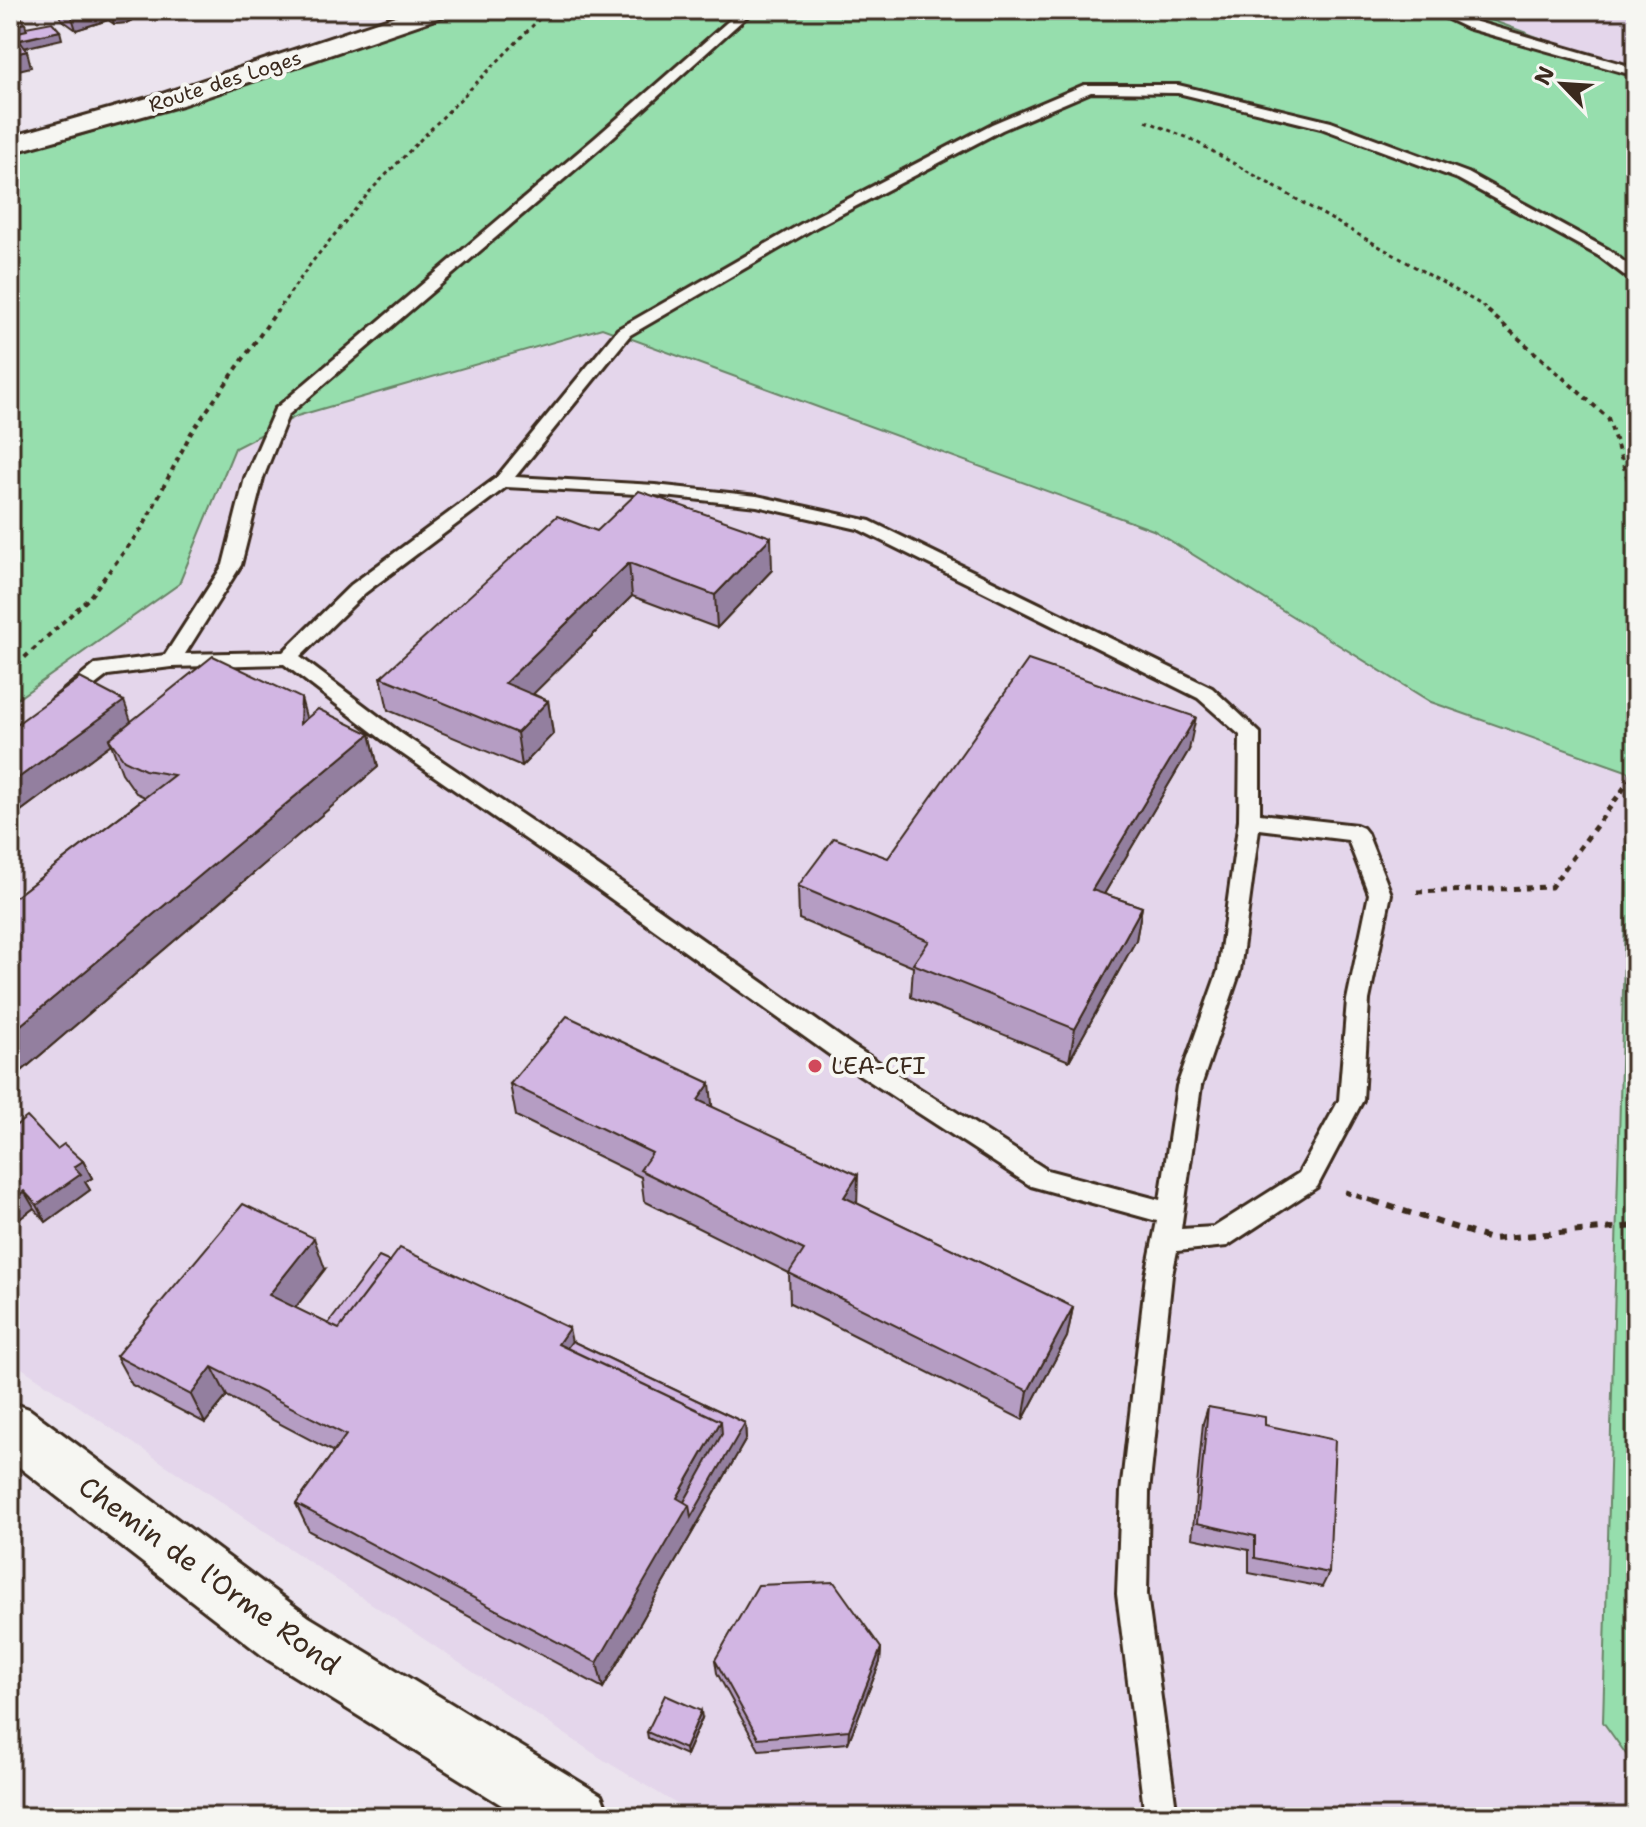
<svg xmlns="http://www.w3.org/2000/svg" width="1646" height="1827" font-family="'Shantell Sans',sans-serif">
<style>
.built{fill:#e4d6eb}
.green{fill:#96dead;stroke:#688466;stroke-width:2}
.lines{fill:none;stroke-linecap:round;stroke-linejoin:round}
.lane-casing{stroke:#3b2a1e;stroke-width:6}
.street-casing{stroke:#3b2a1e;stroke-width:6}
.secondary-casing{stroke:#3b2a1e;stroke-width:6}
.path-far3{stroke:#3b2a1e;stroke-width:3;stroke-dasharray:4 4;stroke-linecap:butt}
.path-far2{stroke:#3b2a1e;stroke-width:4;stroke-dasharray:5 5;stroke-linecap:butt}
.path-far1{stroke:#3b2a1e;stroke-width:5;stroke-dasharray:6 6;stroke-linecap:butt}
.path{stroke:#3b2a1e;stroke-width:6;stroke-dasharray:8 8;stroke-linecap:butt}
.lane{fill:#f6f6f2;fill-rule:evenodd}
.street{fill:#f6f6f2;fill-rule:evenodd}
.secondary{fill:#f6f6f2;fill-rule:evenodd}
.wall{fill:#b59dc3;stroke:#3b2a1e;stroke-width:2}
.shaded-wall{fill:#937f9f;stroke:#3b2a1e;stroke-width:2}
.building{fill:#d2b6e3;stroke:#3b2a1e;stroke-width:2}
.poi-dot{fill:#d1495b;stroke:#f6f6f2;stroke-width:3}
.labels{text-anchor:middle;stroke-width:8;stroke-linejoin:round;paint-order:stroke}
.far-street-label{font-size:20px;fill:#3b2a1e;stroke:#f6f6f2}
.poi-label{font-size:24px;fill:#3b2a1e;stroke:#f6f6f2;text-anchor:start}
.near-street-label{font-size:28px;fill:#3b2a1e;stroke:#f6f6f2}
</style>
<rect width="100%" height="100%" fill="#ebe3ee"/>
<filter id="ink" filterUnits="userSpaceOnUse"><feTurbulence type="fractalNoise" baseFrequency=".0125" numOctaves="2"/><feDisplacementMap in="SourceGraphic" scale="16" xChannelSelector="R" yChannelSelector="G"/><feConvolveMatrix kernelMatrix="1 2 1 2 8 2 1 2 1" color-interpolation-filters="sRGB"/></filter>
<g filter="url(#ink)">
<path class="built" d="M1464 10H1636V68L1600 60Z
M602 328 1153 530 1431 702 1629 772 1603 1722 1636 1768V1817H698L599 1757 10 1360V704L179 585 235 448 297 416Z"/>
<path class="green" d="M460 10H1464L1600 60 1636 68V1768L1603 1722 1629 772 1431 702 1153 530 602 328 297 416 235 448 179 584 10 704V151L76 137Z"/>
<g class="lines">
<g class="lane-casing">
<path id="lane" d="M741 10H754L605 144 288 415 263 478 241 565 185 654 283 652 351 585 496 478 618 329 808 220 992 124 1084 85H1178L1331 122 1468 173 1609 250 1636 271V284L1599 256 1458 179 1321 128 1178 93 1091 92 1002 130 818 226 630 335 515 477 655 485 757 496 870 521 1212 688 1260 733V814L1356 825 1363 828 1367 833 1391 894 1369 1000 1363 1100 1317 1187 1227 1246 1177 1251 1172 1275 1149 1492 1147 1594 1177 1817H1145L1117 1594 1121 1492 1146 1275 1157 1221 1031 1186 837 1060 582 878 388 744 284 664 171 667 108 675 69 705H55L52 700 96 664 165 655 223 565 245 478 275 409 595 138ZM506 487 655 495 757 506 858 529 1198 698 1240 735 1239 820 1218 971 1177 1086 1160 1200 1047 1170 853 1046 598 866 402 734 300 657 365 593ZM1259 829 1348 840 1369 894 1347 1000 1339 1100 1299 1173 1214 1227 1181 1229 1201 1086 1240 971Z
M1429 10H1446L1477 22 1636 68V76L1467 28Z"/>
</g>
<g class="street-casing">
<path id="street" d="M10 1402 29 1409 309 1617 601 1795 610 1817H521L267 1659 10 1460Z"/>
</g>
<g class="secondary-casing">
<path id="secondary" d="M413 10H451L447 15 182 105 10 153V137L162 94Z"/>
</g>
<path class="path-far3" d="M1146 121 1191 139 1480 304 1490 313
M276 313 312 262 372 189 548 10"/>
<path class="path-far2" d="M1488 311 1608 418 1636 504
M10 671 88 599 143 527 191 433 277 311"/>
<path class="path-far1" d="M1417 892 1551 887 1636 772
M1345 1192 1379 1203"/>
<path class="path" d="M1373 1201 1491 1239 1636 1226"/>
<use href="#lane" class="lane"/>
<use href="#street" class="street"/>
<use href="#secondary" class="secondary"/>
</g>
<path class="wall" d="M59 10H138L140 16 126 23 114 24 108 20 76 30 61 19Z
M597 531 772 570 717 628 632 596 533 694 548 701 553 734 522 766 388 710 381 677Z
M306 718 370 734 378 767 10 1081V901L145 797 136 793 122 773 111 744 10 819 131 722Z
M1189 750 1104 894 1142 907 1136 940 1069 1061 911 997 913 967 799 919 798 886 888 858Z
M510 1084 712 1107 858 1204 1073 1307 1067 1337 1023 1420 790 1303 789 1273 644 1201 641 1177 516 1116Z
M10 1130 57 1149 83 1161 92 1178 85 1182 90 1190 46 1222 34 1208 10 1226Z
M325 1269 295 1308 328 1324 572 1341 745 1423 746 1439 603 1688 309 1531 296 1504 334 1452 227 1396 205 1423 132 1385 116 1356Z
M1208 1407 1265 1425 1329 1573 1322 1587 1249 1573V1550L1192 1538 1203 1423Z
M881 1648 880 1662 848 1743 759 1750 717 1673 715 1660Z
M702 1718 686 1755 648 1738 647 1732Z"/>
<path class="shaded-wall" d="M85 10H106L108 20 76 30 71 14Z
M110 10H138L140 16 126 23 114 24Z
M25 23 29 38 12 34 10 26Z
M60 31 62 39 19 49 17 41Z
M27 51 31 67 10 72V55Z
M771 537 772 570 717 628 715 595Z
M629 563 632 596 511 716 505 683Z
M301 698 310 732 300 724Z
M124 701 133 727 109 739 111 744 10 819V784Z
M548 701 553 734 522 766 517 733Z
M1196 717 1189 750 1087 923 1092 890Z
M370 734 378 767 10 1081V1034Z
M1142 907 1136 940 1069 1061 1075 1029Z
M710 1083 713 1114 698 1100Z
M83 1161 92 1178 85 1182 90 1190 46 1222 37 1205 74 1167Z
M858 1175 857 1207 844 1197Z
M24 1191 34 1208 10 1226V1202Z
M314 1238 325 1269 282 1325 269 1295Z
M1073 1307 1067 1337 1023 1420 1028 1391Z
M569 1328 575 1357 558 1344Z
M212 1367 227 1396 205 1423 191 1395Z
M721 1421 745 1423 746 1439 603 1688 597 1663 677 1498Z
M881 1648 880 1662 848 1743 849 1730Z
M701 1711 702 1718 686 1755 685 1749Z"/>
<path class="building" d="M10 10H16L25 23 10 26Z
M66 10H85L71 14Z
M52 22 60 31 19 40 14 33 27 30 26 27Z
M10 27 27 51 10 55Z
M639 491 771 537 715 595 629 563 505 683 548 701 517 733 381 677 557 516 597 531Z
M213 656 301 698 300 724 318 709 370 734 10 1034V901L174 775 145 770 124 760 109 739Z
M1028 660 1196 717 1092 890 1142 907 1075 1029 913 964 929 941 798 886 834 838 888 858Z
M80 678 124 701 10 784V729Z
M567 1016 710 1083 698 1100 858 1175 844 1197 1073 1307 1028 1391 789 1273 804 1250 640 1170 652 1153 510 1084Z
M27 1117 57 1149 64 1144 83 1161 74 1167 81 1174 37 1205 24 1191 10 1202V1130Z
M243 1204 314 1238 269 1295 339 1329 400 1248 569 1328 558 1344 721 1421 677 1498 689 1505 597 1663 296 1504 346 1435 212 1367 191 1395 116 1356Z
M379 1257 390 1262 339 1329 328 1324Z
M572 1341 745 1423 691 1517 689 1505 684 1502 722 1434 721 1421 567 1348Z
M1208 1407 1265 1417V1425L1335 1440 1329 1573 1255 1558V1536L1197 1523Z
M834 1582 881 1648 849 1730 758 1738 715 1660 758 1585Z
M665 1695 701 1711 685 1749 647 1732Z"/>
</g>
<circle class="poi-dot" cx="815" cy="1066" r="8"/>
<g class="labels">
<g class="far-street-label">
<text transform="translate(225 81) rotate(-18)" y="7">Route des Loges</text>
</g>
<g class="poi-label">
<text x="831" y="1074">LEA-CFI</text>
</g>
<g class="near-street-label">
<text transform="translate(210 1575) rotate(36)" y="10">Chemin de l'Orme Rond</text>
</g>
</g>
<rect width="1646" height="1827" fill="none" stroke="#f6f6f2" stroke-width="40"/>
<rect x="20" y="20" width="1606" height="1787" fill="none" stroke="#3b2a1e" stroke-width="3" filter="url(#ink)"/>
<g transform="translate(1562 84) rotate(295)" stroke="#f6f6f2" stroke-width="6" paint-order="stroke">
<path d="M0-6L14 30L0 20L-14 30Z" fill="#3b2a1e"/>
<text y="-12" font-size="22" font-weight="bold" text-anchor="middle" fill="#3b2a1e">N</text>
</g>
</svg>
